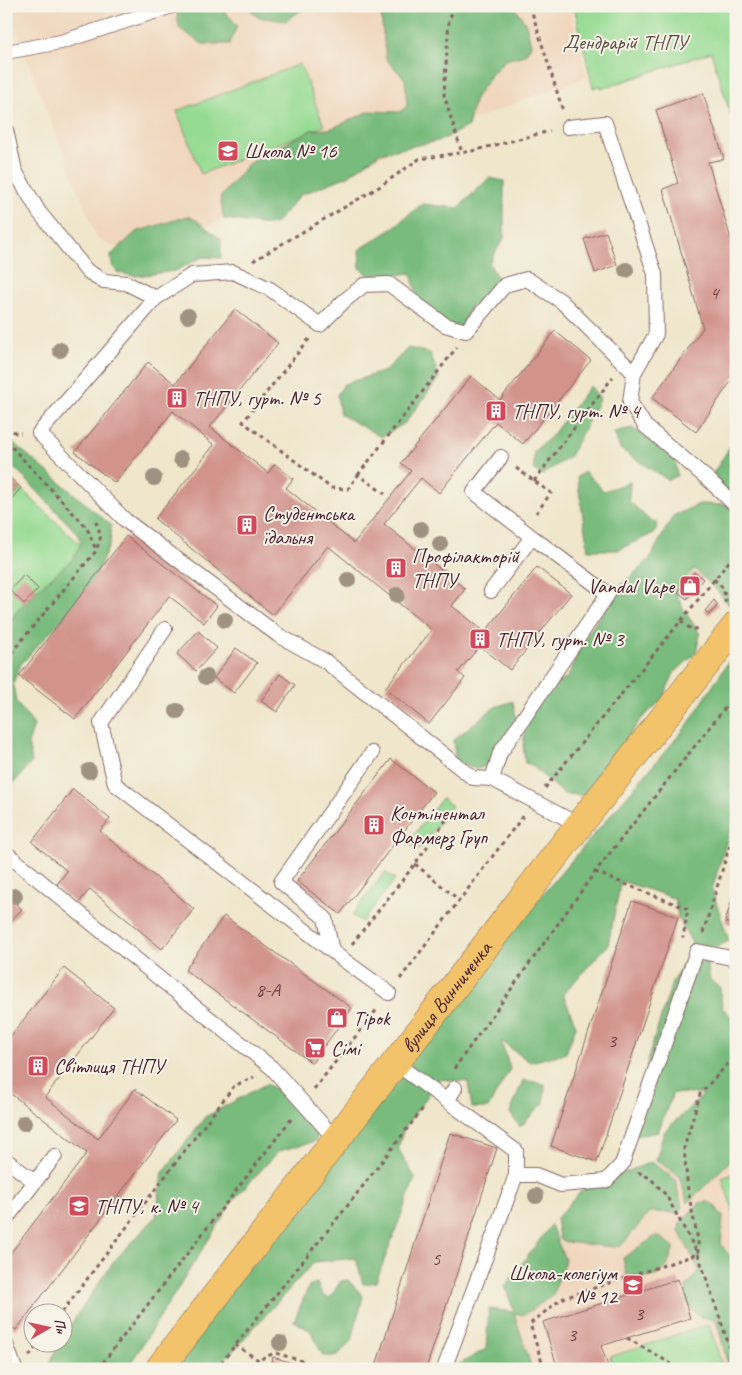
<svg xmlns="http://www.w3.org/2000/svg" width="742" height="1375" font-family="Caveat,sans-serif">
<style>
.built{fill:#f0d6bc}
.green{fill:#96db93;stroke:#707d5f}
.forest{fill:#78bb7d;stroke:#616d54}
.building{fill:#d1938c}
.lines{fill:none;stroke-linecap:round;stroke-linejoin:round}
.service-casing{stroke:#846563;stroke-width:16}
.primary-casing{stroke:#846563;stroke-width:29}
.path{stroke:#846563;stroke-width:3;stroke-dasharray:4 4;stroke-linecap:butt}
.service{stroke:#fff;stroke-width:14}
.primary{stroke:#f2c36a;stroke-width:28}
.tree{fill:#9f9281}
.labels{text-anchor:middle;stroke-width:4;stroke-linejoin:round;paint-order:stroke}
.number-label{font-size:19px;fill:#6c3c43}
.park-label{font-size:21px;fill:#5d4e45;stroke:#f7f3e8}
.poi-label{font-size:21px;fill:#4a1f2b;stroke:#f7f3e8;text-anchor:start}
.street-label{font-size:21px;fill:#4a1f2b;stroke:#f7f3e8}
</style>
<rect width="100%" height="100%" fill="#f7f3e8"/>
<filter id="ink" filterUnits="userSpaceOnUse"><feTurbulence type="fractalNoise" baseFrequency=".02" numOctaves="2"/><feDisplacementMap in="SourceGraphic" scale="10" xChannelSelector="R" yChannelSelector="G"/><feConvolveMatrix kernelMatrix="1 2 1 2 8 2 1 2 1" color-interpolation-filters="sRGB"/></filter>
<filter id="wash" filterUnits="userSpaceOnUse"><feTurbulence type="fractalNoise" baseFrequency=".0096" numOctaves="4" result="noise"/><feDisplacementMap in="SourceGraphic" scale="20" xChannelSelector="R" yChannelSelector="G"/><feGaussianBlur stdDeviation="1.12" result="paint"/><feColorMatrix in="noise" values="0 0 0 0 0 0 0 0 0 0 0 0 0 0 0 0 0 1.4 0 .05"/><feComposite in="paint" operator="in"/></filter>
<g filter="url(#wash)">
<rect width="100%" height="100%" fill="#efe6cb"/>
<path class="built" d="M6 6H570L587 77 518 102 132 256 97 238Z
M736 1098V1369H473L569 1229 609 1221 688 1135Z"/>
<path class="green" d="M574 6H736V132L711 52 601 89 600 85 593 88Z
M300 64 324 126 201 174 177 111Z
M21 489 84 548 6 632V505Z
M442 798 452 806 418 851 408 843Z
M385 872 395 879 362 922 352 915Z
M736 1173V1219L722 1178Z
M709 1324 723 1369H613L610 1357Z"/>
<path class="forest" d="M176 6H223L226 13 237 25 230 44H202L179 28Z
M247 6H307L286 21 257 17Z
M380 6H514L526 24 531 45 525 55 505 60 492 74 475 98 468 126 442 140 380 153 348 176 300 195 276 223 269 225 224 219 220 198 248 164 311 130 330 129 370 111 400 112 407 106 405 79 386 59Z
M489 178 504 181V238L489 263 501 284 469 308 462 327 445 325 418 300 411 273 373 278 360 268 359 250 389 231 422 204 458 208Z
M188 216 196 220 221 239V258L202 257 175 271 136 276 118 273 112 265 111 255 136 232Z
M408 348 430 353 439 378 405 423 381 437 340 414 337 395 344 384 385 371Z
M590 386 600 398 570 456 542 475 534 470V451L550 438Z
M632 428 675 457 677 476 668 480 620 449 614 432Z
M6 437 111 525 110 544 89 589 21 664 13 683 16 702 34 725 28 744 32 762 12 785 6 782V627L17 611 38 589 73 559 81 543 77 533 19 472 6 463Z
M736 443V500L709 480 731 445Z
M585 472 604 491 630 482 629 501 649 520 658 524 654 533 618 550H588L577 477Z
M699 504 731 505 736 510V606L732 609 716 589 694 569 675 591 684 610 700 634 696 653 674 673 662 700 640 720 598 781 583 795 564 794 530 764 525 763 523 745 530 700 568 677 583 641 620 586 649 560 673 516Z
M736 650V810L712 890 729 941 699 956 678 917 675 900 668 896 621 881 608 945 563 994 576 1026 566 1053 530 1062 501 1041 510 1069 488 1108H472L468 1082 440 1079 404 1128 398 1148 415 1178 376 1282 363 1284 356 1258 314 1262 216 1369H170L428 1028 687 726Z
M513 701 517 725 504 761 476 769 456 763 453 740 495 707Z
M685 961 707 963 710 980 720 987 722 1007 732 1018V1056L736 1054V1155L688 1203 679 1176 656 1160 664 1132 704 1094 673 1093 658 1132 637 1136 629 1116 645 1089 648 1058 673 980Z
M523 1080 545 1084 544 1103 520 1127 510 1113Z
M266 1084 303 1103 318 1128 316 1141 279 1151 234 1199 127 1369H51L50 1363 59 1343 62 1342 63 1336 114 1261 156 1217 162 1174 205 1117Z
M651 1162 675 1179 682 1207 678 1213 650 1212 621 1246 614 1247 565 1242 559 1238 556 1219 582 1190Z
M708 1202 714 1205 723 1217 721 1245 736 1263V1369H729L716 1319 700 1318 686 1301V1287L699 1270 679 1231 680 1223 699 1203Z
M551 1225 565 1260 553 1295 524 1315 514 1313 532 1369H454L456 1366 486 1349 489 1309 514 1312 505 1286Z
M657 1235 674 1247 667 1267 656 1276 627 1278 623 1258Z
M348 1280 363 1296 352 1340 337 1356H323L311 1331 294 1321 309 1286 317 1283 323 1296 330 1298 341 1281Z"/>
<g id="blocks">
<path class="building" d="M703 93 724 159 708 162 736 256V374L696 432 652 398 703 328 663 189 678 183 656 110Z
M606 232 617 265 595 273 584 239Z
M235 309 278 343 210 427 268 473 275 464 293 479 286 488 354 543 411 471 401 463 471 376 500 400 555 331 591 360 523 444 496 422 439 493 421 478 384 524 465 589 452 606 485 632 537 567 571 594 510 670 480 646 458 672 465 678 429 724 385 688 432 630 328 546 273 615 155 519 214 445 173 411 115 483 75 452 148 362 175 384Z
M6 474 21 488 6 505Z
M126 536 217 606 204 623 169 596 75 719 19 676Z
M694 572 703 579 687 599 678 592Z
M24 575 38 589 24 604 10 590Z
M714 600 718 605 709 615 705 611Z
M198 631 217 648 196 671 177 654Z
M236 648 257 663 234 693 214 678Z
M280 674 295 685 277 712 261 701Z
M391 759 434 792 340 914 297 881Z
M73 789 110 819 100 831 194 909 162 949 90 889 77 905 55 887 67 871 32 842Z
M735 889H736V926L725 922Z
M6 895 22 909 6 926Z
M632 901 678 917 597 1162 551 1146Z
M224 916 352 1008 312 1063 185 970Z
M64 968 114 1008 45 1097 98 1139 135 1089 176 1120 16 1330 6 1323V1259L87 1153 6 1090V1042Z
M450 1133 497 1148 426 1369H375Z
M678 1279 690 1318 601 1346 609 1369H558L543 1322Z
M273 1357 308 1368V1369H270Z"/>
</g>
</g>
<g filter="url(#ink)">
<use href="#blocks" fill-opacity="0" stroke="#846563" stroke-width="1"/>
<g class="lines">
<g class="service-casing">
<path id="service" d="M6 52 61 42 172 6
M568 127 605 123 655 274 656 334 634 373 630 402 645 426 709 480 736 506
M6 130 15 171 39 212 87 271 104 281 126 283 156 298
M491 591 532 537 474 492 501 457
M165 629 101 723 115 784 341 958 389 993
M492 779 500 753 608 594 532 537
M579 825 492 779 473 778 325 661 278 635 125 520 39 433 156 298 192 275 233 272 270 289 320 325 344 301 364 285 389 284 445 325 466 331 505 285 527 279 561 301 634 373
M6 853 165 983 272 1068 336 1140
M332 951 325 918 281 882 372 753
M395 1063 516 1151V1175
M447 1101 455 1088
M6 1160 35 1182
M6 1219 55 1156
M6 1344 15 1369
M444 1369 516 1175H536L561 1185 606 1181 622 1164 697 951 736 959"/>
</g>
<g class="primary-casing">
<g id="primary">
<path id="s1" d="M159 1369 579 825 736 626"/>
</g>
</g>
<path class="path" d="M455 6 449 20 444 95 462 153
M530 6 563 111
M253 261 379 187 419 159 472 151 550 131
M309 339 243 422 331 488 348 489 358 475 385 494
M6 427 16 433H21
M6 441 87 528 96 550
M516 468 551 493 534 516
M358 475 457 347
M534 481 613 377
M714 579 723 588 726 600 724 603
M681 621 692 630 701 627
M6 659 96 551 101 536 95 519
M545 788 736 553
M415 864 459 900
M595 872 688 909 683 938
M703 933 736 825
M352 944 415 864 446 820
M400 979 523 816
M454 1069 595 872 736 694
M314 1089 378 1008
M638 1172 650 1178 666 1195 698 1254 736 1366
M62 1312 234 1086 254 1077
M627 1338 680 1369
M235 1345 260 1361 264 1357 276 1353 327 1369
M29 1356 40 1342
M98 1369 292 1118
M216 1369 345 1209 424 1107
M544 1369 530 1324 561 1299 698 1254V1240L688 1191 684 1148 700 1094 736 1055"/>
<use href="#service" class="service"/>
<use href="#primary" class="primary"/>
</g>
<g class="tree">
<circle cx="626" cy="270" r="8"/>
<circle cx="188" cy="316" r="8"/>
<circle cx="60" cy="350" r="8"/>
<circle cx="181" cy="459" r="8"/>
<circle cx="154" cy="478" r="8"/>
<circle cx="421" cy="529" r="8"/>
<circle cx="440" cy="544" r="8"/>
<circle cx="348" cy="580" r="8"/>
<circle cx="397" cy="595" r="8"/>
<circle cx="225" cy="620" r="8"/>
<circle cx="206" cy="677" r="8"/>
<circle cx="177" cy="711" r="8"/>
<circle cx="89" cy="771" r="8"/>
<circle cx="15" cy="896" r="8"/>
<circle cx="24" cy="1123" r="8"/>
<circle cx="536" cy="1196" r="8"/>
<circle cx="280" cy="1343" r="8"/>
</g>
</g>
<defs>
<g id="school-square" transform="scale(1.125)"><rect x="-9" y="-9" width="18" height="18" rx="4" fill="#d1495b" stroke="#f7f3e8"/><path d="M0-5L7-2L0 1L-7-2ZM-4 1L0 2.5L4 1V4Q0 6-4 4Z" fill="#fff"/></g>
<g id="building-square" transform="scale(1.125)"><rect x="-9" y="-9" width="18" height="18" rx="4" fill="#d1495b" stroke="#f7f3e8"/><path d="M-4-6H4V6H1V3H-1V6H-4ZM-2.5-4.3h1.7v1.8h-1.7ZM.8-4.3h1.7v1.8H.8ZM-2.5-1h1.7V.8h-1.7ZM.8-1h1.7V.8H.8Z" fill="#fff"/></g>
<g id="shop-square" transform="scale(1.125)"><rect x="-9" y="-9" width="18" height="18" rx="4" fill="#d1495b" stroke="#f7f3e8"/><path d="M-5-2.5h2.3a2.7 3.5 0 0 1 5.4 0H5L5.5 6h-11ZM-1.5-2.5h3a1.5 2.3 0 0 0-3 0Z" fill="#fff"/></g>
<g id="supermarket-square" transform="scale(1.125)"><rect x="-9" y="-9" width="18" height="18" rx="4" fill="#d1495b" stroke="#f7f3e8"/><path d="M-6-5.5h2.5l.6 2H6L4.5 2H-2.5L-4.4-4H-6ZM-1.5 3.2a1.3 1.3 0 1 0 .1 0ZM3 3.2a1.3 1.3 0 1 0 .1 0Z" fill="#fff"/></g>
<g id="university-square" transform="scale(1.125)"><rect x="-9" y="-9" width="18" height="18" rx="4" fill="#d1495b" stroke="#f7f3e8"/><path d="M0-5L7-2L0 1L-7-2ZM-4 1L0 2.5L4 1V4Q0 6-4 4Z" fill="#fff"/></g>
</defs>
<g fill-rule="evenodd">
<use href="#school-square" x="228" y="151"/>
<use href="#building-square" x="177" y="398"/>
<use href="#building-square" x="496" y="411"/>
<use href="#building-square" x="247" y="525"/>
<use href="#building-square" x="396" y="568"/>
<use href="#shop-square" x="690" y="586"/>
<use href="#building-square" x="480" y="639"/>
<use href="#building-square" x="374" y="825"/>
<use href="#shop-square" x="337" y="1018"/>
<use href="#supermarket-square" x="315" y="1048"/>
<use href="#building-square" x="38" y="1066"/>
<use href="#university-square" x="79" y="1206"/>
<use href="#school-square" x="633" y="1285"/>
</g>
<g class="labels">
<g class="number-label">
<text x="714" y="299">4</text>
<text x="268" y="996">8-А</text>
<text x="612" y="1047">3</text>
<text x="436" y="1265">5</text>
<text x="639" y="1320">3</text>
<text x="572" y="1341">3</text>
</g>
<g class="park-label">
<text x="625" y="49">Дендрарій ТНПУ</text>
</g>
<g class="poi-label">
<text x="244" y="158">Школа № 16</text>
<text x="193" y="405">ТНПУ, гурт. № 5</text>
<text x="512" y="418">ТНПУ, гурт. № 4</text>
<text x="263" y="520">Студентська<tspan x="263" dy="24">їдальня</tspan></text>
<text x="412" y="563">Профілакторій<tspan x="412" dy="24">ТНПУ</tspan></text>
<text x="674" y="593" text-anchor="end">Vandal Vape</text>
<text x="496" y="646">ТНПУ, гурт. № 3</text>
<text x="390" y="820">Контінентал<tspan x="390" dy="24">Фармерз Груп</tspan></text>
<text x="353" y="1025">Tipok</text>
<text x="331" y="1055">Сімі</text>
<text x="54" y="1073">Світлиця ТНПУ</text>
<text x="95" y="1213">ТНПУ, к. № 4</text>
<text x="617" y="1280" text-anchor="end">Школа-колегіум<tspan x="617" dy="24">№ 12</tspan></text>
</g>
<g class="street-label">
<text dy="7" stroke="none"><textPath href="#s1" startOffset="470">вулиця Винниченка</textPath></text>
</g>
</g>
<rect width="742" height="1375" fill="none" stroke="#f7f3e8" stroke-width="25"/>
<g transform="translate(48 1328) rotate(81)"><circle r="24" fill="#f7f3e8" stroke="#b29e9c"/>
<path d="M0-4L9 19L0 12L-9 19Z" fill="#d1495b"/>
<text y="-8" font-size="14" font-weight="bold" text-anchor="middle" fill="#4a1f2b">Пн</text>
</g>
</svg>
